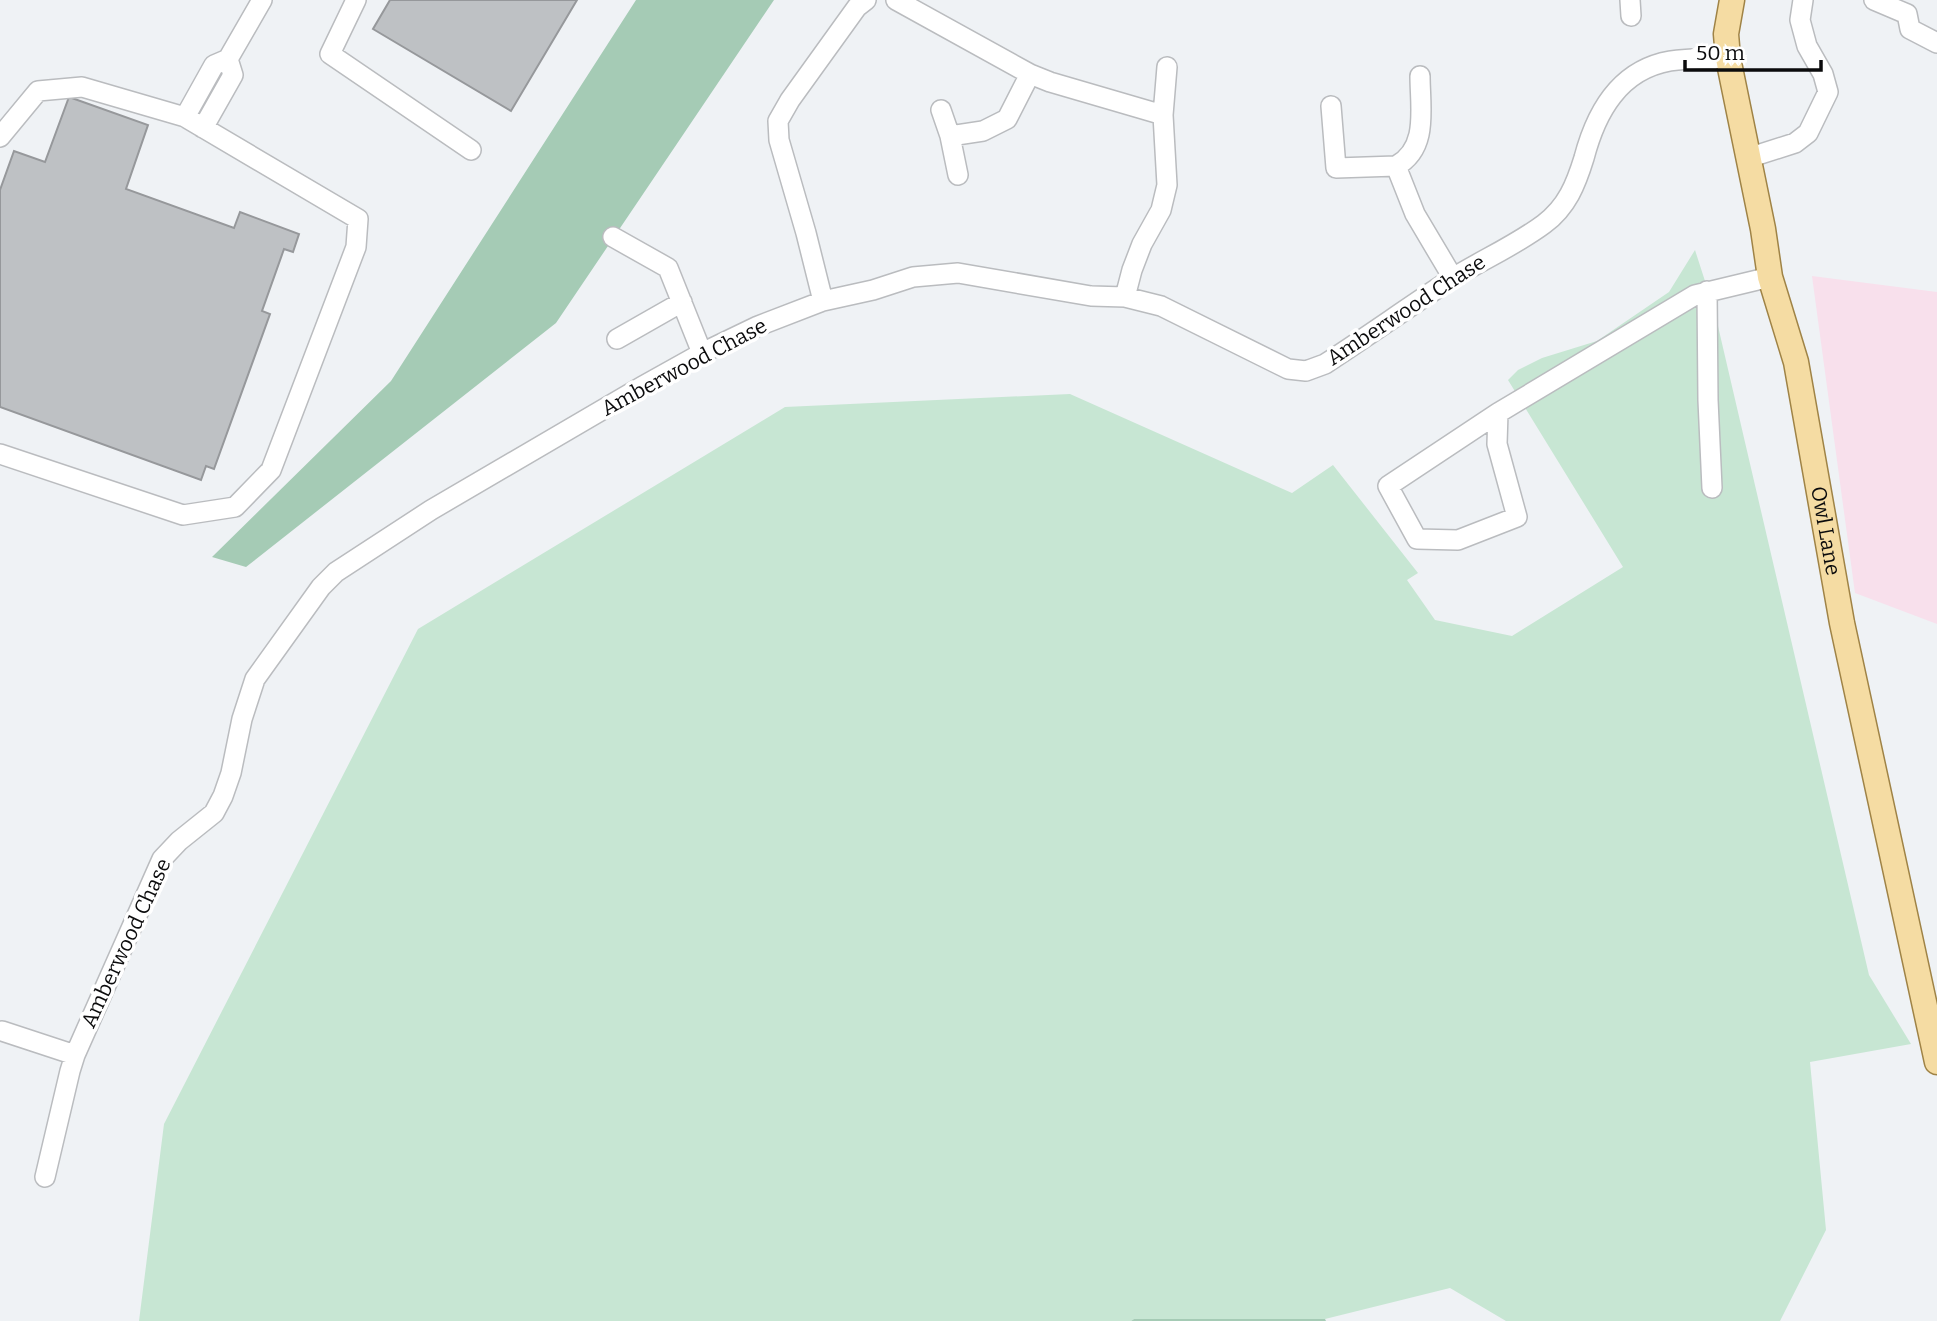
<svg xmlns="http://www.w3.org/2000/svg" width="1937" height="1321" font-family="Bitter,serif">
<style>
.commercial{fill:#f8e0ec}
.green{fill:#c7e6d3}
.forest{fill:#a5cbb5}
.building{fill:#bec1c4;stroke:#96989b;stroke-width:2}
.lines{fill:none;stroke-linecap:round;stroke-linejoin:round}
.minor-casing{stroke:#babcbf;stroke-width:22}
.major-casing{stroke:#9f8346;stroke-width:27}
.minor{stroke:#fff;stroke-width:19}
.major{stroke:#f5dca3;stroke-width:24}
.labels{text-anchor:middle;stroke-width:7;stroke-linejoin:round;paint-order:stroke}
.street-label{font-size:21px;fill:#0b0b0c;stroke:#fff}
</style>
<rect width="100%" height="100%" fill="#eff2f5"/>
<path class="commercial" d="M1812 276 1937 292V624L1855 593Z"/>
<path class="green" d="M1695 250 1714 309 1869 975 1911 1044 1810 1062 1826 1230 1780 1321H1506L1450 1288 1325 1319H1134L1131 1321H139L164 1124 418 629 785 407 1070 394 1292 493 1333 465 1418 573 1407 580 1435 620 1512 636 1623 567 1508 380 1518 370 1542 358 1597 341 1669 292Z"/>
<path class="forest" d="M636 0H774L556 323 246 567 212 557 391 381Z
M1134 1319H1325L1326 1321H1131Z"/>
<path class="building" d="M390 0H577L511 111 373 29Z
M69 97 148 125 126 189 234 228 240 212 299 234 293 252 284 249 262 311 270 314 214 469 206 466 201 480 0 407V190L14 151 45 162Z"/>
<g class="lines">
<g class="minor-casing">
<path id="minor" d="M356 0 330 54 471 150
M896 0 1030 74 1050 82 1163 115 1167 185 1161 210 1142 244 1132 270 1125 297
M1630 0 1631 16
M1874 0 1907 14 1910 29 1937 43
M1331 106 1336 168 1396 166 1415 214 1453 278
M941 110 950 136 958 175
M1163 115 1167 67
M185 117 214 65 228 59 262 0
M203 128 233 75 228 59
M950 136 983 131 1007 119 1030 74
M0 137 38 91 82 87 185 117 358 219 356 247 271 470 235 507 183 515 0 454
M1748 158 1795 143 1808 133 1828 92 1823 74 1807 46 1800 20 1803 0
M1396 166C1429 148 1420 108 1420 76
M613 237 668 268 702 353
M1707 291 1708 400 1712 488
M823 301 806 233 779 140 778 121 790 100 857 7 866 0
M617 339 682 302
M1498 413 1497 444 1517 517 1458 540 1417 539 1388 486 1498 413 1695 295 1770 277
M2 1031 75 1055
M45 1177 70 1071 75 1055 162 859 179 841 214 813 223 796 231 773 242 719 255 679 321 587 336 572 431 510 643 386 702 353 758 326 823 301 873 290 913 277 958 273 1091 296 1125 297 1161 306 1288 369 1306 371 1325 364C1368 336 1410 306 1453 278 1482 260 1516 245 1544 224 1567 207 1576 184 1584 158 1596 112 1619 70 1670 61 1689 58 1709 59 1728 58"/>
</g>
<g class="major-casing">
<g id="major">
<path id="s1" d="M1732 0 1726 34 1728 58 1763 229 1770 277 1796 362 1842 623 1937 1062"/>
</g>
</g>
<use href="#minor" class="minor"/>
<use href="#major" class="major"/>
</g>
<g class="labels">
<g class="street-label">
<text transform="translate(1406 310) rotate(-33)" y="7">Amberwood Chase</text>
<text transform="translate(684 367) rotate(-28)" y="7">Amberwood Chase</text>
<text dy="7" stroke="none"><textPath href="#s1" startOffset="542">Owl Lane</textPath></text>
<text transform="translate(126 943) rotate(-65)" y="7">Amberwood Chase</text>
</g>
</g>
<path d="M1685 60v10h136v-10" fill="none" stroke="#0b0b0c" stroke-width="3.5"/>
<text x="1696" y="60" font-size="21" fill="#0b0b0c" stroke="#ffffff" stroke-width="5" paint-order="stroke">50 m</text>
</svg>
